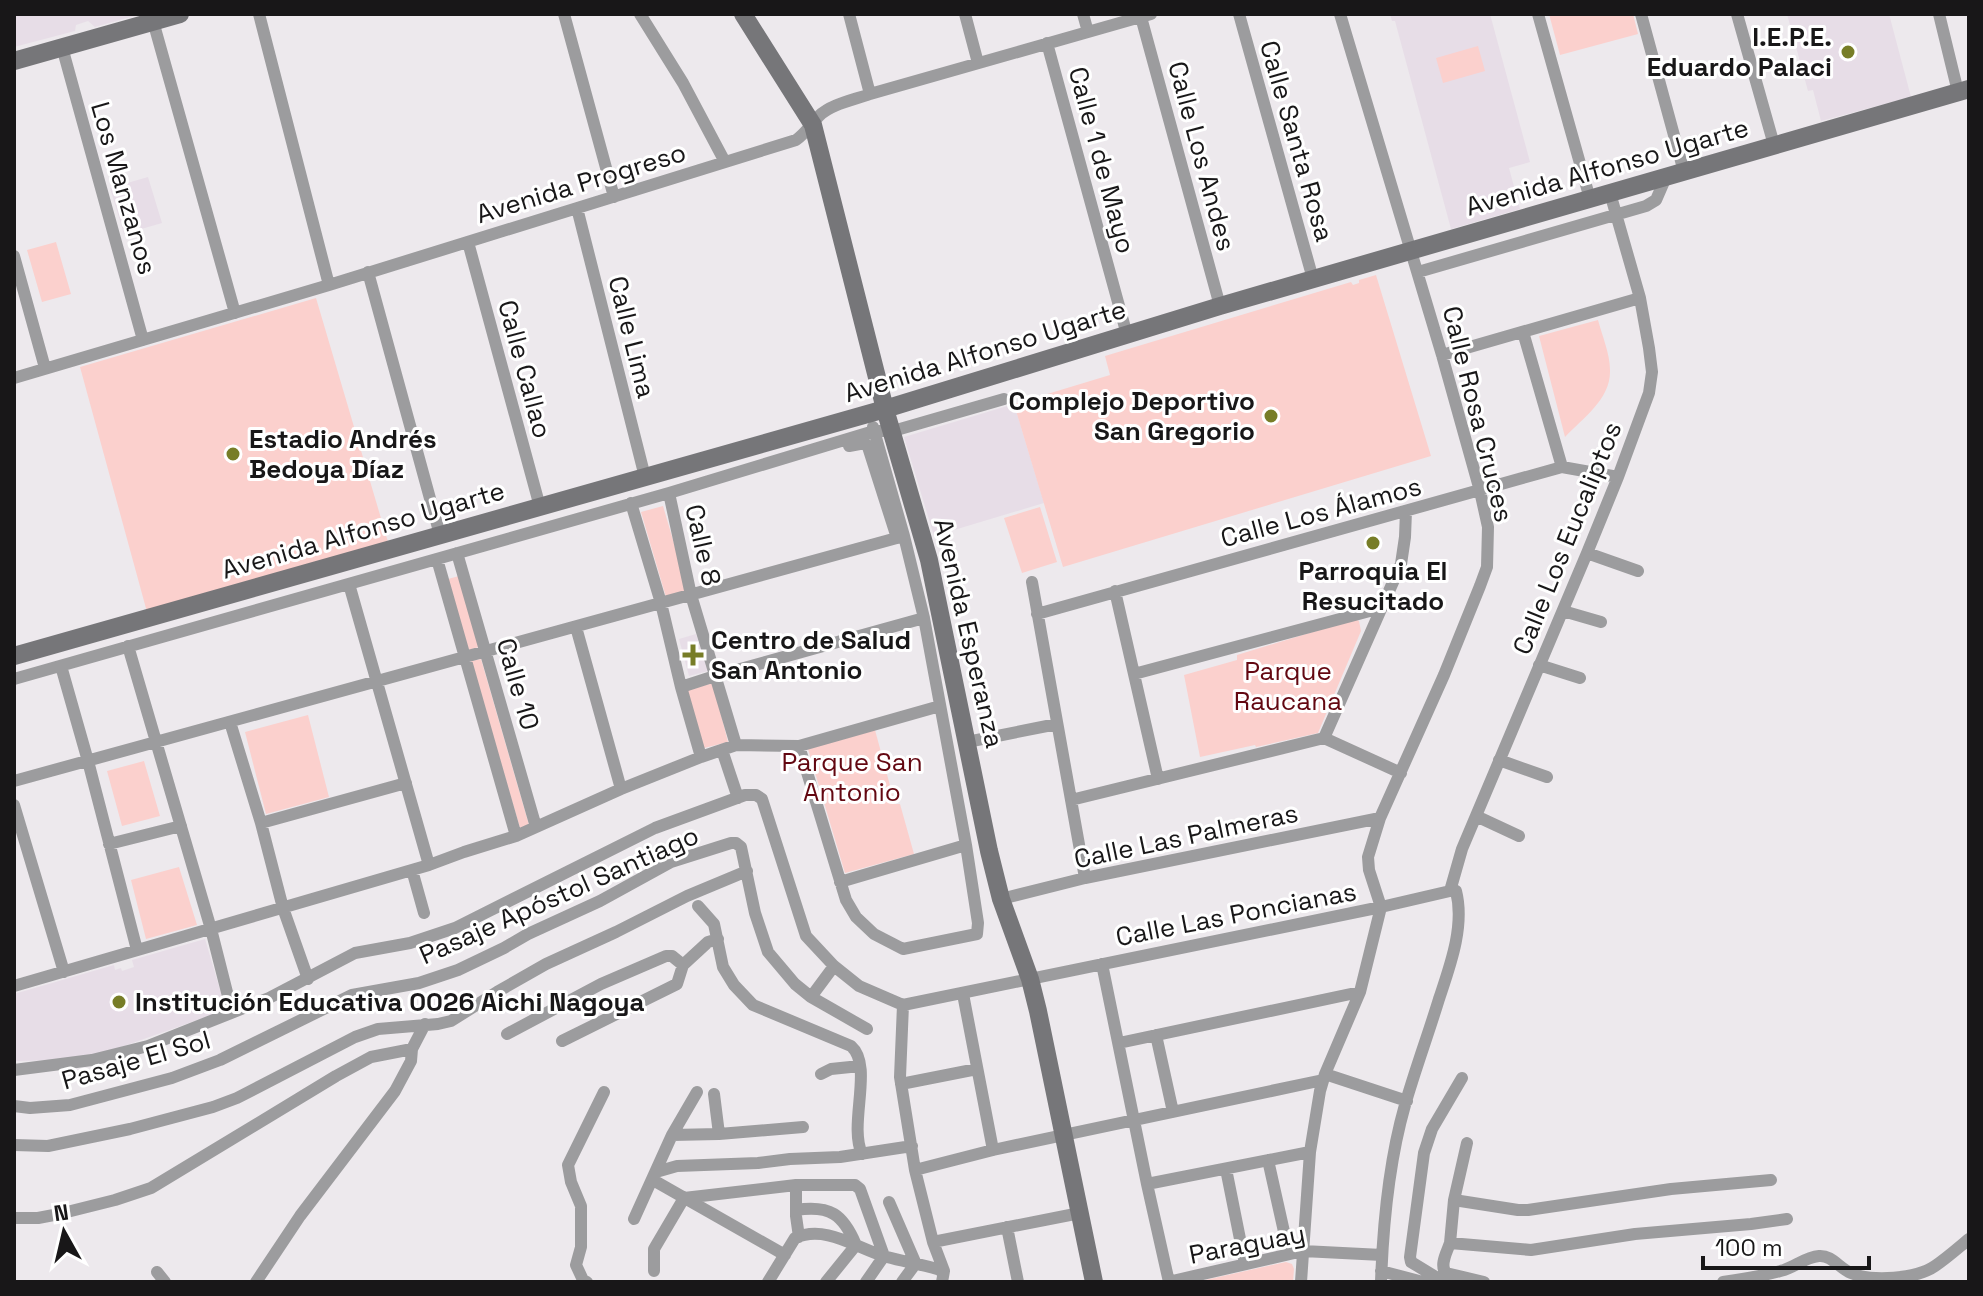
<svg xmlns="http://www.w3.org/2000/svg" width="1983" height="1296" font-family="'Space Grotesk',sans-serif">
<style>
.built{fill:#e7dde7}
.green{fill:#fbd0cd}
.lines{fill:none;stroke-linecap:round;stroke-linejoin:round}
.street{stroke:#9c9c9e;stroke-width:12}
.secondary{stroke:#767679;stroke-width:18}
.poi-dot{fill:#777d27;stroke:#fff;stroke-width:3}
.labels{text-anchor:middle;stroke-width:6;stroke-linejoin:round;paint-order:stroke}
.poi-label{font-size:26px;font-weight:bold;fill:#181718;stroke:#fff;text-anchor:start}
.street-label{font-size:26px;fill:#181718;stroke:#fff}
.park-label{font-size:26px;fill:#630711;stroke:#fff}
</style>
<rect width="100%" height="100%" fill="#ede9ed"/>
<path class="built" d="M14 14H141L95 27 88 21 76 25 75 31 14 47Z
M1390 14H1490L1530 162 1509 168 1520 209 1451 229 1395 21H1392Z
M1787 14H1889L1911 97 1821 121 1813 90 1808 91Z
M148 177 162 223 124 234 110 188Z
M1014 404 1044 503 934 536 904 437Z
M696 634 708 671 689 676 679 639Z
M205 939 226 1010 107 1052 62 1060 16 1061 14 1055V994L114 965 115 970 121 968 122 971 134 967 132 960Z"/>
<path class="green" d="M1549 14H1633L1638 34 1560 55Z
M1478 46 1485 71 1443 83 1436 58Z
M56 242 71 294 42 302 27 250Z
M1376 275 1431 456 1063 567 1014 404 1110 375 1105 356 1351 282 1353 285 1359 283V280Z
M316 298 388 542 147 612 80 367Z
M1598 320C1602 335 1610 354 1610 370 1611 399 1583 418 1565 437L1539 336Z
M663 506 688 591 666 597 641 512Z
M1040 507 1057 562 1022 573 1004 518Z
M459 576 479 647 468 650 448 579Z
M1355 619 1359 621 1361 631 1318 733 1256 747 1255 745 1200 757 1184 675 1237 660V655Z
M481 659 529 825 520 828 471 661Z
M713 683 728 742 704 748 687 690Z
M308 715 329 797 266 814 245 732Z
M875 730 895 804H900L914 854 845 873 808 749Z
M144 761 160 816 122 826 107 771Z
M179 867 197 925 146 939 131 880Z
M1286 1262 1292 1264 1294 1269 1293 1282H1196Z"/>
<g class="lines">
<path class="street" d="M259 14 329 285
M564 14 614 197
M640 14 683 83 725 162
M849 14 870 94
M965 14 978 63
M1083 14 1088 32
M1239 14 1313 279
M1538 14 1590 199
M1641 14 1684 172
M1737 14 1774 145
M1939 14 1958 92
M1141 17 1220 306
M153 21 235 313
M1047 43 1127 335
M62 47 143 340
M577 208 645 477
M468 242 540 507
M14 256 45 368
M368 272 440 535
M1418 272 1646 206 1656 200 1666 177
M1523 332 1562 467
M1442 355 1640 298
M14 378 329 285 796 140C807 132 810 125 819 116 831 104 854 100 870 94L1151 14
M849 446 865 443 868 447 897 538
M669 493 691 595 736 745
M631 503 661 603 681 687 701 757
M457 553 536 827
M1587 553 1638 571
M437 559 516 836
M1032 582 1085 878
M349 584 429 865
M1115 591 1158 779
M1563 611 1601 622
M1037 614 1562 467 1618 477
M576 627 621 789
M128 646 211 929 232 1012
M1539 665 1580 678
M61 666 88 761 137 950
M1134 674 1381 608
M14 679 669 493 874 431H893L1004 399
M681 687 715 676 924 618
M230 722 261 823 283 908 308 979
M1324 738 1401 564 1405 537 1406 511
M967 742 1057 724
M799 746 846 900 856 917 874 934 903 949 977 934 978 923 966 845 924 618 904 536 873 427
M722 750 738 798
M1499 760 1547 777
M14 781 904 536
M1071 800 1324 738 1401 773
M14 805 64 972
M1476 816 1519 836
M261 823 406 783
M109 844 181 826
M412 870 424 913
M840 882 966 845
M1450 891 1462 849 1587 553 1618 477 1649 393 1652 372 1649 348 1640 298 1610 193
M1001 899 1085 878 1380 818
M698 906 714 924 723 967 734 985 753 1005 851 1046C874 1066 848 1124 862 1154
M1102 964 1147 1184 1169 1282
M14 986 429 865 464 852 516 836 621 789 701 757 736 745 799 746 940 706
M963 994 993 1150
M811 997 834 966
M903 1005 900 1077 915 1170 933 1242 944 1271 942 1282
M507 1034 601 984 666 956H672L683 965
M1156 1035 1173 1112
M562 1041 677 984 683 965 708 942 718 939
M1119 1043 1360 992
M14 1070 92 1060 148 1046 269 998 355 953 410 943 455 928 655 828 745 795H756L762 799 806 936 834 966 859 986 903 1005 1381 907 1450 891
M821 1074 831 1069 860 1066
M1325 1074 1407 1101
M901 1084 977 1069
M714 1094 719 1134
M14 1106 30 1108 70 1105 172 1078 220 1060 352 995 419 983 458 970 504 948 528 934 600 901 671 862 731 843H736L741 847 755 913 768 952 795 984 811 997 867 1029
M672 1135 719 1134 803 1127
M14 1145 48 1146 130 1129 213 1107 237 1098 355 1037 378 1029 438 1024 451 1021 497 992 546 964 616 932 687 896 747 871
M1268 1160 1289 1254
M1226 1169 1245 1264
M915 1170 993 1150 1323 1080
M656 1172 677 1166 758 1163 790 1159 840 1157 912 1146
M653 1180 785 1255
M1147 1184 1310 1152
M796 1185V1216L799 1237
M684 1198 796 1185H855L860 1189 884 1256 866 1282
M1454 1200 1518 1210H1528L1671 1189 1771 1180
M889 1202 915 1262
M796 1210C830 1205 843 1214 856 1245L826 1282
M14 1218H38L59 1214 115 1200 151 1188 336 1076 371 1057 412 1049
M634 1219 672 1135 697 1092
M1007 1227 1018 1282
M933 1242 1080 1213
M1450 1243 1454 1200 1467 1143
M654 1271V1249L684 1198
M1381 1271 1423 1282
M157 1272 165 1282
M256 1282 300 1216 395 1091 411 1061 412 1049 425 1024
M587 1282 583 1280 576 1265 581 1247V1206L571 1182 568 1165 604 1092
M768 1282 795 1238C826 1224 858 1249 887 1257 906 1262 925 1265 944 1271L942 1273
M902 1282 916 1263
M1168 1282 1303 1251 1382 1255
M1301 1282 1310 1152 1320 1091 1325 1074 1360 992 1381 907 1369 870 1368 857 1380 818 1444 675 1480 586 1487 567 1488 527 1480 491 1442 355 1340 14
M1381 1282C1383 1224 1389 1161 1405 1105 1415 1070 1428 1035 1439 999 1450 966 1465 926 1456 891H1450
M1444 1282 1411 1262 1410 1257 1424 1153 1432 1129 1462 1078
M1484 1282 1446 1273C1439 1265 1447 1252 1450 1243L1531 1250 1635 1234 1751 1224 1787 1219
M1723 1282C1744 1279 1764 1276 1784 1270 1796 1266 1806 1257 1819 1256 1832 1255 1839 1268 1851 1273 1872 1282 1916 1279 1935 1266 1947 1258 1958 1248 1969 1239"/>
<path class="secondary" d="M743 14 813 125 885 409 929 560 989 851 1001 899 1030 979 1038 1011 1094 1282
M14 61 180 14
M14 656 885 409 1220 306 1969 89"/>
</g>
<g class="poi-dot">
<circle cx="1848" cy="52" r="8"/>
<circle cx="1271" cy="416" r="8"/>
<circle cx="233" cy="454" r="8"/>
<circle cx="1373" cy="543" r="8"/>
<path d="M689 643h8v8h8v8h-8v8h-8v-8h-8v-8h8z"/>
<circle cx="119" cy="1002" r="8"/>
</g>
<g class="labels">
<g class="poi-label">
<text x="1832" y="46" text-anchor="end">I.E.P.E.<tspan x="1832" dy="30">Eduardo Palaci</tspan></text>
<text x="1255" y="410" text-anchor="end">Complejo Deportivo<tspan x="1255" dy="30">San Gregorio</tspan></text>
<text x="249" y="448">Estadio Andrés<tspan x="249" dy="30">Bedoya Díaz</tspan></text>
<text x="1373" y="580" text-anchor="middle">Parroquia El<tspan x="1373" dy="30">Resucitado</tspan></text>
<text x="711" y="649">Centro de Salud<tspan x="711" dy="30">San Antonio</tspan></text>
<text x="135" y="1011">Institución Educativa 0026 Aichi Nagoya</text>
</g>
<g class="street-label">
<text transform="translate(1297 141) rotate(74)" y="9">Calle Santa Rosa</text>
<text transform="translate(1202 156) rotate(75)" y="9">Calle Los Andes</text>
<text transform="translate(1102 160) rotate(75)" y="9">Calle 1 de Mayo</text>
<text transform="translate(1607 167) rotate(-16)" y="9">Avenida Alfonso Ugarte</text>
<text transform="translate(581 183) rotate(-17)" y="9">Avenida Progreso</text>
<text transform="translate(124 188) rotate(74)" y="9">Los Manzanos</text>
<text transform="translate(632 337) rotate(76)" y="9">Calle Lima</text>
<text transform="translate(985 351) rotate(-17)" y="9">Avenida Alfonso Ugarte</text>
<text transform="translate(525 369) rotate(75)" y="9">Calle Callao</text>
<text transform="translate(1478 414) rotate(76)" y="9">Calle Rosa Cruces</text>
<text transform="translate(1321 512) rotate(-15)" y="9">Calle Los Álamos</text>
<text transform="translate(363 530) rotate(-16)" y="9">Avenida Alfonso Ugarte</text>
<text transform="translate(1567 538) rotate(-68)" y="9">Calle Los Eucaliptos</text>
<text transform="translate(703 545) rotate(77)" y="9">Calle 8</text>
<text transform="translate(969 633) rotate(77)" y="9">Avenida Esperanza</text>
<text transform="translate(518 684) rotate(74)" y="9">Calle 10</text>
<text transform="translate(1186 836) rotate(-12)" y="9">Calle Las Palmeras</text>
<text transform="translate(559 895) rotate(-24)" y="9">Pasaje Apóstol Santiago</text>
<text transform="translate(1236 914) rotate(-11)" y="9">Calle Las Poncianas</text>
<text transform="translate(136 1060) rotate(-16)" y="9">Pasaje El Sol</text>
<text transform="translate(1247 1244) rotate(-11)" y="9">Paraguay</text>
</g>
<g class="park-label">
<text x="1288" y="680">Parque<tspan x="1288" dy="30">Raucana</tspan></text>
<text x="852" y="771">Parque San<tspan x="852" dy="30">Antonio</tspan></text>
</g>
</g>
<rect width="1983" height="1296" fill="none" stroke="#181718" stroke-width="32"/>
<g transform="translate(64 1232) rotate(352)" stroke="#ffffff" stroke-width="6" paint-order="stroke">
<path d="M0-6L14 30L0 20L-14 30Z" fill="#181718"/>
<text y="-12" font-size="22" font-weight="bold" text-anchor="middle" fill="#181718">N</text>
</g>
<path d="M1703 1256v12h166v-12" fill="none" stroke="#181718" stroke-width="4"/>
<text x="1715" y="1256" font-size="24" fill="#181718" stroke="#ffffff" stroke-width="6" paint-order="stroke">100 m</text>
</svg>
